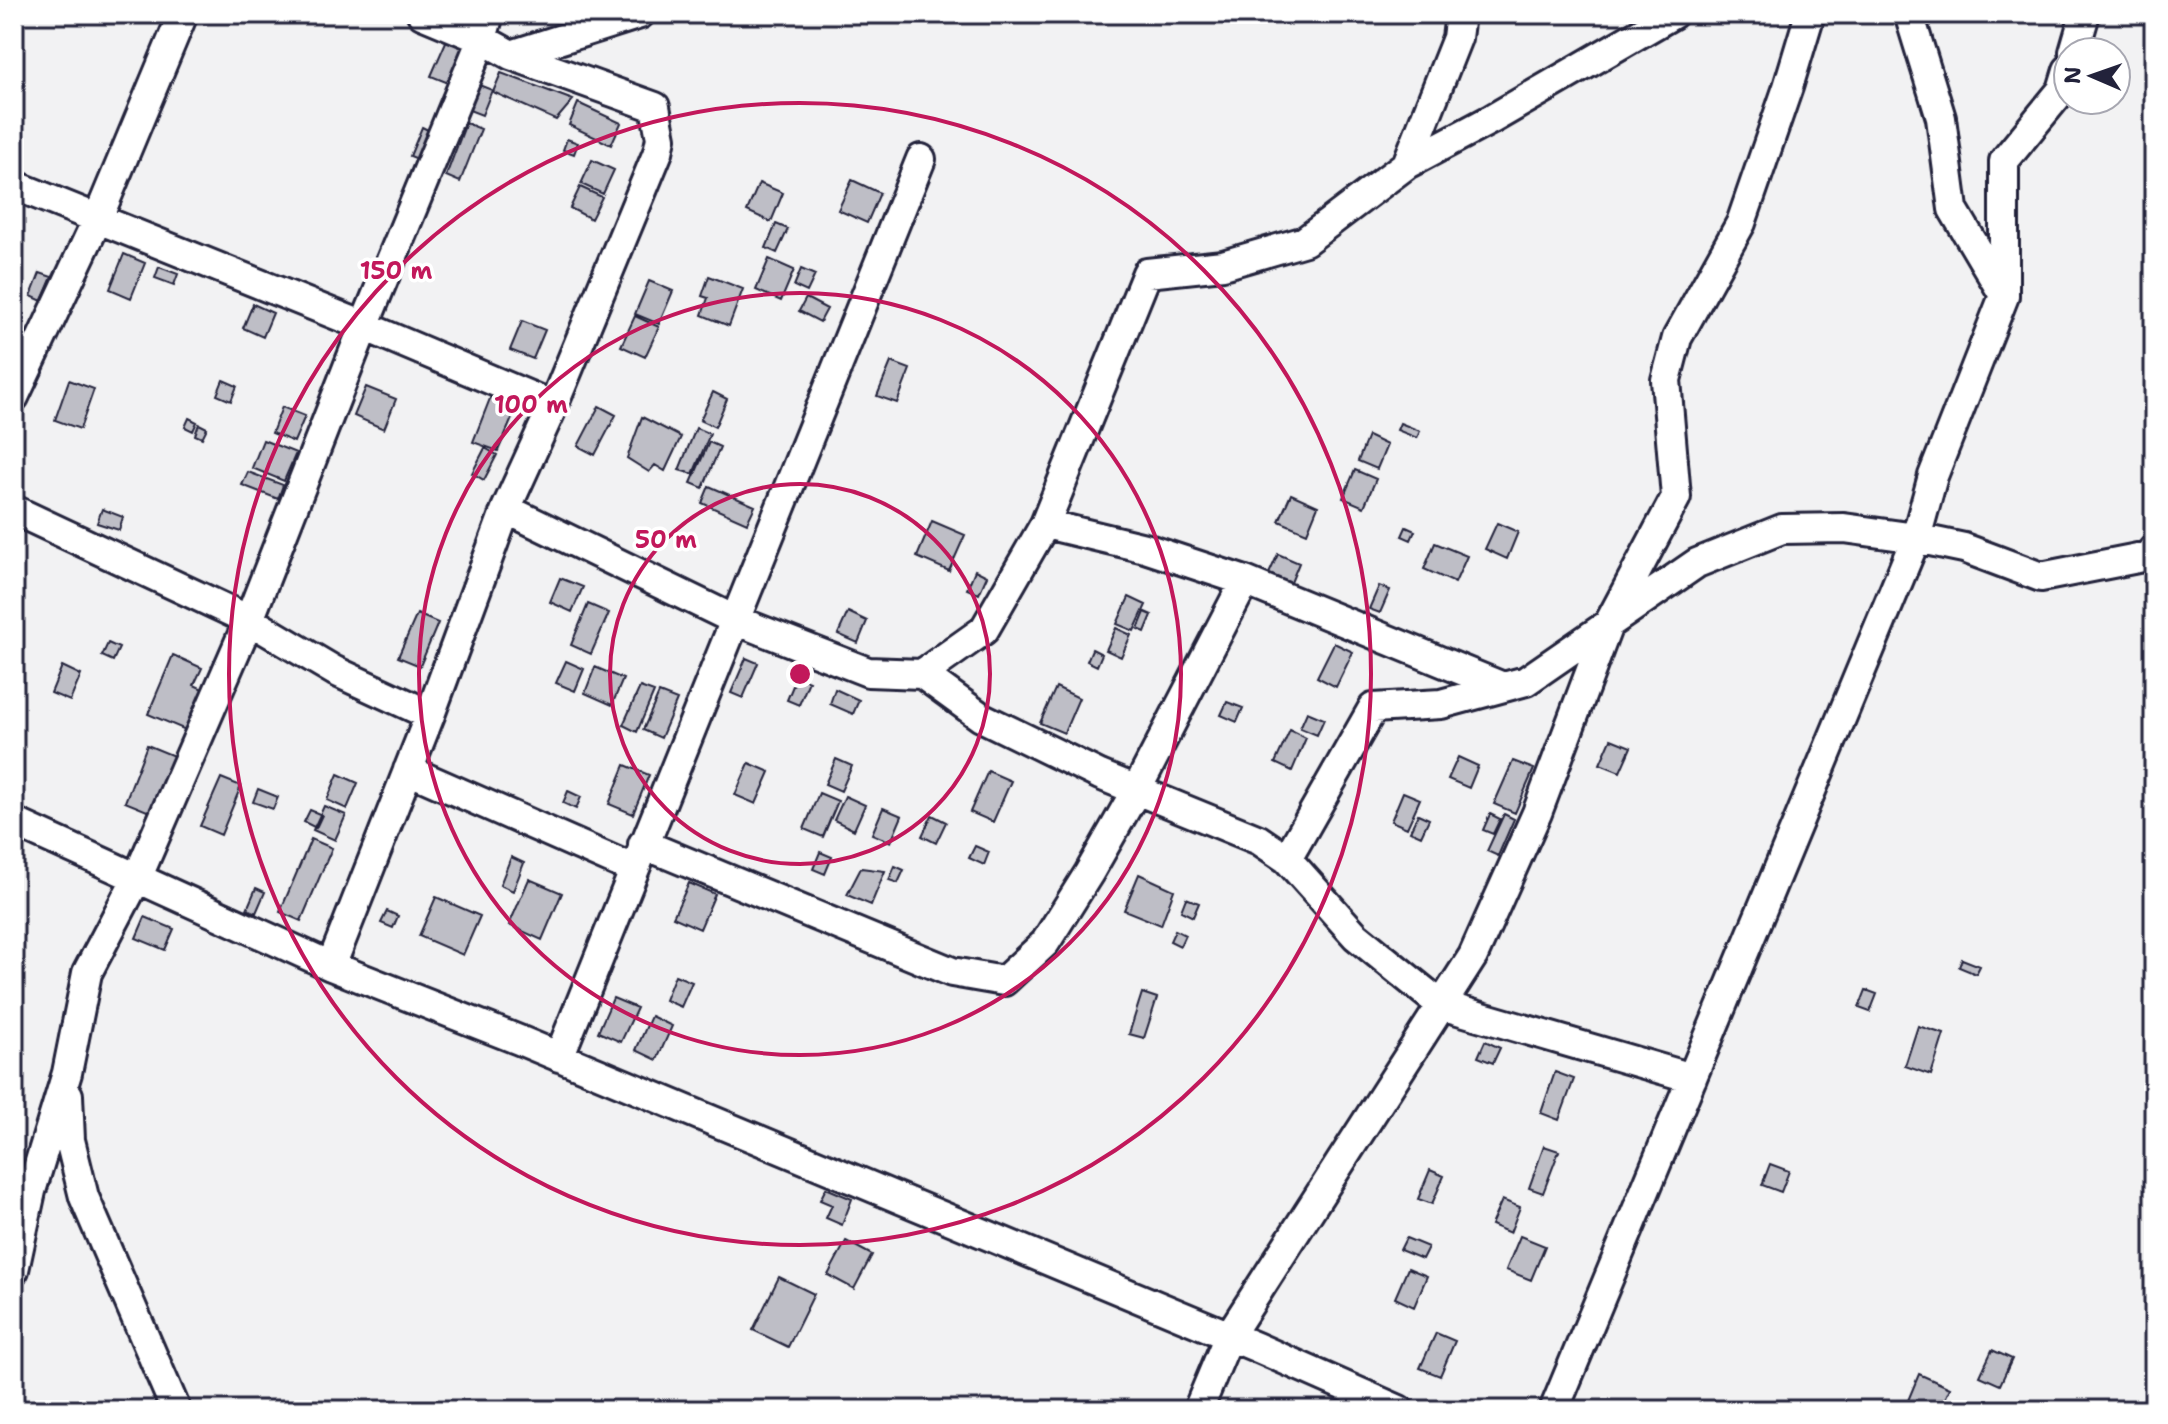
<svg xmlns="http://www.w3.org/2000/svg" width="2168" height="1424" font-family="'Shantell Sans',sans-serif">
<style>
.building{fill:#bebec6;stroke:#22223b;stroke-width:2}
.lines{fill:none;stroke-linecap:round;stroke-linejoin:round}
.minor-casing{stroke:#22223b;stroke-width:34}
.minor{stroke:#fff;stroke-width:28}
.ring{fill:none;stroke:#c2185b;stroke-width:4}
.centre{fill:#c2185b;stroke:#fff;stroke-width:4}
.ring-label{font-size:24px;text-anchor:middle;font-weight:bold;fill:#c2185b;stroke:#fff;stroke-width:7;stroke-linejoin:round;paint-order:stroke}
</style>
<rect width="100%" height="100%" fill="#f2f2f3"/>
<filter id="ink" filterUnits="userSpaceOnUse"><feTurbulence type="fractalNoise" baseFrequency=".0125" numOctaves="2"/><feDisplacementMap in="SourceGraphic" scale="16" xChannelSelector="R" yChannelSelector="G"/><feConvolveMatrix kernelMatrix="1 2 1 2 8 2 1 2 1" color-interpolation-filters="sRGB"/></filter>
<g filter="url(#ink)">
<path class="building" d="M448 37 467 46 451 84 431 76Z
M501 73 573 100 556 120 493 92Z
M479 85 492 90 482 115 469 110Z
M578 103 621 123 611 145 569 125Z
M466 123 481 129 460 182 446 176Z
M422 127 432 132 420 160 410 156Z
M567 139 578 143 574 154 563 150Z
M592 160 614 170 603 194 581 184Z
M852 180 880 193 867 223 838 210Z
M759 183 783 193 771 222 747 211Z
M580 187 602 197 591 219 570 208Z
M776 224 788 229 777 253 766 248Z
M124 254 145 263 131 298 110 289Z
M769 259 794 270 781 301 756 290Z
M159 267 178 274 174 285 155 278Z
M801 269 815 275 807 292 794 286Z
M40 273 52 277 42 301 31 296Z
M709 276 743 289 729 326 702 315 708 298 702 296Z
M649 281 673 291 659 324 635 314Z
M806 298 827 309 820 322 799 311Z
M253 304 273 313 263 337 243 328Z
M635 316 659 327 645 357 621 346Z
M522 321 545 330 533 359 510 350Z
M891 362 910 369 897 403 877 396Z
M69 380 94 389 80 429 55 420Z
M223 380 237 386 231 401 217 395Z
M366 387 396 399 384 429 354 416Z
M713 392 727 399 715 427 700 420Z
M491 396 517 407 498 451 473 442Z
M599 406 616 415 595 455 578 446Z
M282 407 305 416 294 442 272 433Z
M642 417 681 437 665 471 655 465 649 472 627 458Z
M189 418 197 422 193 431 185 427Z
M1400 423 1420 431 1417 438 1397 430Z
M199 424 207 428 202 438 195 435Z
M696 428 710 434 693 474 679 470Z
M1368 436 1387 445 1377 469 1358 461Z
M263 440 296 453 284 481 252 468Z
M709 442 720 447 703 488 691 483Z
M485 448 497 455 484 480 472 473Z
M1355 470 1376 479 1364 507 1343 498Z
M248 472 283 485 278 499 242 485Z
M709 486 755 506 747 523 702 503Z
M1291 494 1318 506 1307 533 1279 521Z
M102 509 123 517 119 530 97 523Z
M932 521 965 535 949 571 917 557Z
M1497 523 1518 532 1507 559 1485 549Z
M1406 527 1415 531 1411 540 1402 536Z
M1435 543 1467 556 1455 583 1424 569Z
M1278 554 1299 563 1290 585 1268 576Z
M975 570 987 576 979 594 967 589Z
M560 578 583 587 572 612 550 602Z
M1379 586 1390 590 1380 613 1369 609Z
M1129 597 1146 605 1134 631 1117 624Z
M588 604 609 613 591 654 571 645Z
M848 612 867 621 858 643 838 634Z
M1145 612 1152 615 1145 632 1138 629Z
M417 614 438 623 420 666 398 657Z
M1116 628 1131 635 1121 657 1106 650Z
M108 643 119 648 113 661 102 656Z
M1334 643 1353 652 1336 687 1317 677Z
M1092 649 1102 654 1097 666 1087 661Z
M173 655 202 668 194 685 205 690 188 731 148 714Z
M746 658 758 663 743 698 731 693Z
M566 661 584 669 575 691 556 683Z
M62 666 81 675 70 701 51 693Z
M595 667 623 679 612 705 585 693Z
M797 676 809 681 799 705 787 700Z
M640 687 654 692 637 732 623 725Z
M1056 687 1079 698 1064 733 1040 723Z
M835 689 859 700 853 714 830 704Z
M659 693 677 700 661 738 643 730Z
M1227 702 1243 708 1237 722 1221 715Z
M1307 712 1324 719 1317 735 1300 728Z
M1290 730 1306 738 1292 771 1275 763Z
M1611 739 1631 747 1620 772 1600 764Z
M147 745 174 756 152 813 125 802Z
M1458 757 1478 766 1469 788 1448 779Z
M836 759 852 766 841 791 825 784Z
M1513 761 1534 769 1515 813 1494 804Z
M749 763 770 772 756 804 735 795Z
M625 765 649 775 633 814 609 804Z
M988 771 1011 781 993 822 970 812Z
M338 774 358 783 347 809 327 800Z
M221 778 241 786 221 835 200 826Z
M258 789 278 797 273 809 253 802Z
M568 791 581 797 576 809 563 803Z
M1403 792 1420 799 1407 828 1391 821Z
M819 793 838 801 823 837 804 829Z
M845 796 865 805 854 830 834 820Z
M324 806 346 815 335 840 313 830Z
M883 808 902 816 891 842 872 834Z
M310 810 322 815 316 828 304 822Z
M1418 814 1429 819 1421 836 1410 831Z
M1490 814 1500 819 1493 834 1483 830Z
M1504 814 1514 819 1498 856 1487 851Z
M932 815 946 822 936 843 922 836Z
M311 839 332 848 301 921 280 912Z
M975 846 989 852 984 865 969 858Z
M820 852 832 857 825 874 813 869Z
M511 857 524 863 513 891 500 885Z
M895 866 904 870 898 883 889 880Z
M861 868 885 871 871 905 847 895Z
M1139 874 1174 890 1161 925 1124 910Z
M529 879 562 893 542 940 509 925Z
M689 883 715 894 700 929 673 917Z
M256 888 265 892 256 913 247 909Z
M436 897 480 916 463 955 419 936Z
M1186 898 1199 903 1193 917 1181 911Z
M387 911 398 916 393 928 381 923Z
M145 917 174 929 165 950 136 938Z
M1175 930 1185 935 1180 946 1170 941Z
M1962 959 1980 966 1976 974 1959 967Z
M675 975 692 982 681 1007 665 1000Z
M1866 990 1877 994 1870 1012 1859 1008Z
M1142 993 1157 998 1144 1038 1129 1034Z
M613 998 637 1008 621 1042 598 1032Z
M651 1016 672 1026 657 1060 636 1050Z
M1918 1026 1944 1034 1931 1075 1905 1066Z
M1485 1041 1500 1048 1493 1063 1478 1057Z
M1555 1072 1574 1079 1559 1120 1541 1113Z
M1544 1146 1559 1151 1543 1193 1529 1188Z
M1770 1164 1789 1171 1781 1192 1762 1185Z
M1430 1170 1444 1176 1432 1204 1418 1199Z
M826 1188 852 1199 842 1225 826 1218 832 1205 820 1200Z
M1502 1200 1520 1207 1510 1233 1491 1225Z
M1520 1236 1545 1246 1531 1280 1506 1270Z
M1406 1238 1428 1247 1422 1259 1400 1250Z
M846 1241 872 1255 854 1289 828 1275Z
M1408 1268 1427 1276 1414 1307 1395 1298Z
M779 1277 814 1294 788 1347 753 1330Z
M1436 1333 1455 1341 1440 1376 1420 1368Z
M1992 1350 2012 1359 2000 1385 1980 1376Z
M1919 1374 1950 1388 1940 1410H1904Z
M745 1402 763 1408 762 1410H742Z"/>
<g class="lines">
<g class="minor-casing">
<path id="minor" d="M1909 14 1941 118 1953 209 2004 295
M2074 52 2085 14
M511 55 640 14
M1407 164 1457 38 1460 14
M14 185 364 326 553 406
M14 397 98 218 183 14
M506 509 735 620 868 672 922 674 981 717 1100 775 1259 840 1287 859 1356 936 1441 1005 1692 1078
M14 510 249 620 335 671 430 715
M1045 524 1145 548 1245 581 1503 687
M922 674 984 630 1045 524 1147 273 1223 265 1305 241 1407 164 1492 119 1673 14
M408 770 633 869
M14 822 331 966 519 1040 1256 1347 1399 1410
M643 844 952 972 1004 981 1045 943 1089 873 1137 789 1245 581
M1287 859 1373 708 1441 704 1526 681 1697 563 1782 529 1844 528 1916 538 1964 548 2041 577 2148 556 2154 549
M331 966 430 715 506 509 553 406 658 152 661 138 655 107 511 55 482 39 422 14
M559 1057 921 159
M68 1095 70 1140 84 1197 176 1410
M14 1270 31 1191 67 1073 87 973 138 876 249 620 364 326 482 39 489 14
M1198 1410 1229 1336 1473 956 1537 813 1608 625 1676 497 1666 380 1677 338 1741 223 1788 87 1810 14
M1554 1410 1916 538 1933 476 2004 296V161L2062 90 2068 70"/>
</g>
<use href="#minor" class="minor"/>
</g>
</g>
<g class="ring">
<circle cx="800" cy="674" r="190"/>
<circle cx="800" cy="674" r="381"/>
<circle cx="800" cy="674" r="571"/>
</g>
<circle cx="800" cy="674" r="12" class="centre"/>
<g class="ring-label">
<text x="396" y="279">150 m</text>
<text x="531" y="413">100 m</text>
<text x="666" y="548">50 m</text>
</g>
<rect width="2168" height="1424" fill="none" stroke="#fff" stroke-width="48"/>
<rect x="24" y="24" width="2120" height="1376" fill="none" stroke="#22223b" stroke-width="3" filter="url(#ink)"/>
<g transform="translate(2092 76) rotate(272)"><circle r="38" fill="#ffffff" stroke="#a7a7b1" stroke-width="2"/>
<path d="M0-6L14 30L0 20L-14 30Z" fill="#22223b"/>
<text y="-12" font-size="22" font-weight="bold" text-anchor="middle" fill="#22223b">N</text>
</g>
</svg>
